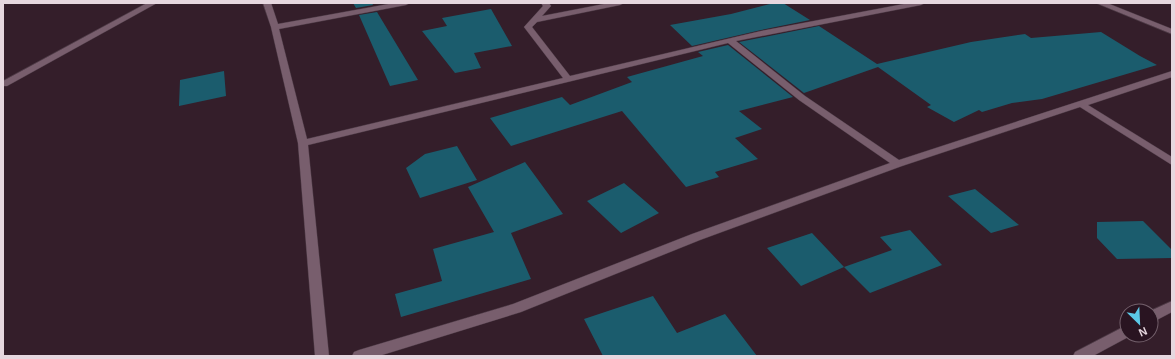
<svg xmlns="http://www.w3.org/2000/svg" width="1175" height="359" font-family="Helvetica,sans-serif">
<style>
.building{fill:#1b5c6d}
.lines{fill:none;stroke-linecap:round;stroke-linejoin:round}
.minor-casing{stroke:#4b3944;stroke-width:1}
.minor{fill:#785e6d;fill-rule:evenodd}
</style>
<rect width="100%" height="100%" fill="#341e2a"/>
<path class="building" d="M353 3H372L373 5 356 8Z
M774 3H783L810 20 761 30 692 46 670 25 731 14Z
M491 9 512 46 474 53 481 68 455 73 422 31 447 26 442 18Z
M377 12 418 80 390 86 359 15Z
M819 26 877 64 971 42 1025 34 1031 38 1101 32 1140 56 1157 65 1042 99 1012 103 982 112 979 110 954 122 927 107 931 105 878 67 804 93 739 42Z
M728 45 793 97 739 111 762 129 735 138 758 159 715 172 719 177 686 187 622 111 511 146 490 118 562 97 570 105 632 82 627 77 703 56 698 52Z
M224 71 226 96 179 106 180 80Z
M457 146 477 180 420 198 406 168 425 154Z
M525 162 563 214 511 233 531 279 401 317 395 294 442 281 433 249 494 232 468 187Z
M624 183 659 213 621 233 587 201Z
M975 189 1019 225 991 233 948 196Z
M1143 221 1172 250V258L1117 259 1097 238V222Z
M910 230 942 265 870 293 844 267 892 250 880 237Z
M812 233 844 267 801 286 767 248Z
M653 296 677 333 725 314 757 356H603L584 319Z"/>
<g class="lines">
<g class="minor-casing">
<path id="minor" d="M147 3H157L7 86H3V81Z
M263 3H271L278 24 394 3H410L406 5 279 29 307 139 563 78 524 27 543 6 541 3H549L551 6 542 16 609 3H624L620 5 537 22 532 27 570 76 761 31 909 3H925L921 5 736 41 805 96 899 160 1172 71V77L1088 105 1172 157V165L1080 107 902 166 700 240 521 312 379 356H352L354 352 359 350 513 304 692 234 890 163 799 100 728 43 308 145 329 356H315L298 143 271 27Z
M1096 3H1107L1172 29V34Z
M1172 301V312L1151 323 1150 311Z
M1127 325V335H1132L1093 356H1073L1075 352Z"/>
</g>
<use href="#minor" class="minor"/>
</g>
<rect width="1175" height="359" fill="none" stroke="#e6d7df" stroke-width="8"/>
<g transform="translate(1139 323) rotate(156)"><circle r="19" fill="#291421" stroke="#75626d"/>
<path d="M0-3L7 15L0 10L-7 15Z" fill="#5bc8e6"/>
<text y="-6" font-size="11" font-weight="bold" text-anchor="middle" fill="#e6d7df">N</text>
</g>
</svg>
